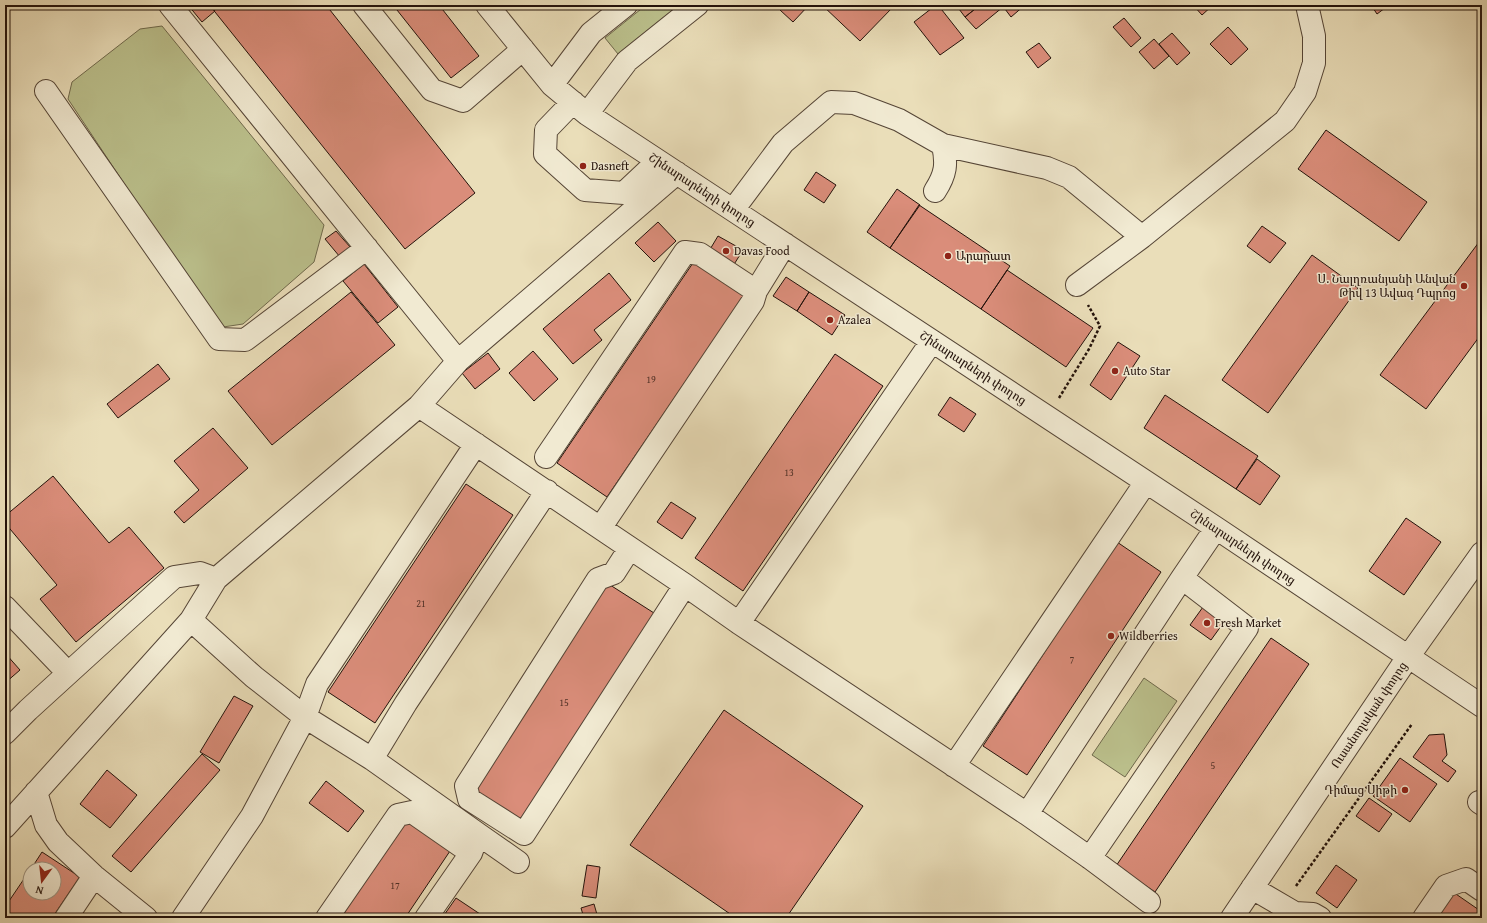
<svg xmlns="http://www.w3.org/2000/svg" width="1487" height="923" font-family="'Gentium Book Plus','Noto Serif Armenian',serif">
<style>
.green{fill:#bbc08c;stroke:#6f694c}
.building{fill:#da8d7a;stroke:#23120b}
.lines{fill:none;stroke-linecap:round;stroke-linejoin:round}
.minor-casing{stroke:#554536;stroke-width:24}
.path{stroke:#23120b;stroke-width:2.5;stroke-dasharray:3 2;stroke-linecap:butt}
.minor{stroke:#f1ead2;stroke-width:22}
.poi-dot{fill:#8f2418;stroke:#f1ead2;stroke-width:1.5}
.labels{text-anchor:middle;stroke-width:3;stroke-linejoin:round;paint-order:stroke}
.number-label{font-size:10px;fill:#513127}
.poi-label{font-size:12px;fill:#23120b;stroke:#f1ead2;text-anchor:start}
.street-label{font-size:12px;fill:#23120b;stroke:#f1ead2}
</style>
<rect width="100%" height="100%" fill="#eadeb9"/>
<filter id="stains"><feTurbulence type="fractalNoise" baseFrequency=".005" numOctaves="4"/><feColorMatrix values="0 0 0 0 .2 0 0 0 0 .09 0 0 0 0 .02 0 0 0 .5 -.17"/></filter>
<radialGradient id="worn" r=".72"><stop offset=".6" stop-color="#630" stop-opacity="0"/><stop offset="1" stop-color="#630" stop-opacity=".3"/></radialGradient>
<path class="green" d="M646 5H679L618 54 605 38Z
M162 26 324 225 314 262 243 324 223 327 155 230 68 99 72 82 140 29Z
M1144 678 1177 701 1125 777 1092 755Z"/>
<path class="building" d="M188 5H210L215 11 202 22Z
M213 5H326L475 193 405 249 211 7Z
M393 5H439L479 56 451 78Z
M785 5H809L793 22 780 10Z
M822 5H888L892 8 860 41Z
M936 5H938L964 38 940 55 914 22Z
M956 5H980L965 17Z
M980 5H1001L1003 7 976 29 965 17Z
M1002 5H1025L1011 17Z
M1193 5H1213L1202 15Z
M1371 5H1389L1377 14Z
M1124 18 1141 38 1131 47 1113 27Z
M1228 27 1248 49 1231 65 1210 44Z
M1172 33 1190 53 1177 65 1159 44Z
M1154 39 1169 56 1154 69 1139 52Z
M1039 43 1051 58 1038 68 1026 52Z
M1326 130 1427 202 1399 241 1298 169Z
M816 172 836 185 824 203 804 190Z
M897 189 920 205 890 248 867 232Z
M919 205 1010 266 981 309 890 248Z
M658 222 676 241 654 262 635 243Z
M1262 226 1286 243 1270 263 1247 246Z
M336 231 351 248 340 257 325 239Z
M718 236 743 250 733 266 709 251Z
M1482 238V333L1426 409 1380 375Z
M1312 255 1358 288 1268 413 1222 380Z
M695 260 745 294 607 497 557 463Z
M364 264 398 307 378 323 343 281Z
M1007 270 1093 328 1066 367 981 309Z
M609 273 631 300 594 330 602 340 573 364 543 329Z
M786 277 809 292 797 311 773 296Z
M351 292 395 345 272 445 228 391Z
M809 292 845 315 832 335 797 311Z
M1118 342 1140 356 1111 400 1090 385Z
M533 351 558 379 534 401 509 373Z
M488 353 500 369 475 389 462 373Z
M835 354 883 386 743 591 695 558Z
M158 364 170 379 118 418 107 404Z
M1165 395 1258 456 1236 489 1144 428Z
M950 397 976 414 964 432 938 415Z
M213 428 248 468 184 523 174 512 199 490 174 461Z
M1257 459 1280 476 1260 505 1236 489Z
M53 476 109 543 129 527 164 568 76 642 40 599 57 585 5 523V516Z
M466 484 513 515 375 723 328 692Z
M671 502 696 518 682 539 657 522Z
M1406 518 1441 542 1404 595 1369 571Z
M1117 542 1161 572 1027 775 983 746Z
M607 583 654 613 520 820 474 791Z
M1203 607 1224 622 1211 640 1190 625Z
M1271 638 1309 664 1155 892 1116 866Z
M5 653 20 670 5 683Z
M234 696 253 706 219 763 200 752Z
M724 710 863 806 786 918H736L630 845Z
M1444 734 1447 755 1442 761 1456 771 1448 782 1413 757 1429 735Z
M202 754 220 770 131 872 112 856Z
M1400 758 1437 784 1410 822 1373 796Z
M107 770 137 795 110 828 80 804Z
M326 781 364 811 348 832 309 803Z
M1369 798 1392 814 1379 832 1356 816Z
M406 821 450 851 405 918H340Z
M42 852 80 877 52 918H5V907L30 870V893H54V869H31Z
M587 865 600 867 596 898 582 896Z
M1336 865 1357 880 1337 908 1316 893Z
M1453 892 1482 912V918H1435Z
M456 898 480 914 477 918H442Z
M594 904 598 918H584L581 908Z"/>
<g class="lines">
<g class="minor-casing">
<path id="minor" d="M170 5 458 361
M364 5 432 90 463 101 523 49
M487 5 552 85 587 114 1216 528 1482 706
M552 85 591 33 626 5
M46 91 219 339 245 340 367 248
M573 102 546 130 545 154 585 190 624 193 658 161
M587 114 627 61 697 5
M943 145 1047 168 1069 177 1142 237
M733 210 783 143 831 102 854 103 899 120 943 145C947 164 946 174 935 191
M1077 285 1142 237 1285 121 1305 92 1314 63V36L1307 5
M419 406 685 585 739 623 1027 814 1090 858 1149 902
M546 457 685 252 700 254 756 291
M601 527 753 301 756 291 785 244
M630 548 614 573 598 579 466 786 469 799 524 834 685 585
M5 607 68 673
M739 623 932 341
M5 733 28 710 174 577 200 573 216 579
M372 759 406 703 547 491
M954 766 1146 482
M36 792 46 825 58 842 94 876 146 918
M1479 802 1482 804
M1027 814 1182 578 1216 528
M5 827 191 620 216 579 419 406 458 361 677 173
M478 834 518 862
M1090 858 1247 628 1182 578
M1252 888 1295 913 1313 914 1320 918
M66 918 94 876
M183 918 252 816 305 717 254 677 191 620
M327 918 398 815 412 812 471 853
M426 918 471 853 478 834 372 759 305 717 317 684 476 444
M1232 918 1408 657 1482 553
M1424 918 1446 886 1466 879 1482 890"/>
</g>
<path class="path" d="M1059 398 1089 349 1100 326 1088 305
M1296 886 1412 724"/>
<use href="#minor" class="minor"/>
</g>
<g class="poi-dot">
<circle cx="583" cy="166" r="4"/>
<circle cx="726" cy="251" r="4"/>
<circle cx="948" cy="256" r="4"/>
<circle cx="1464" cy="286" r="4"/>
<circle cx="830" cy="320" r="4"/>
<circle cx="1115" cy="371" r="4"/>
<circle cx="1207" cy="623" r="4"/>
<circle cx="1111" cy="636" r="4"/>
<circle cx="1405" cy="790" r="4"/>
</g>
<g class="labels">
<g class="number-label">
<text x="651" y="383">19</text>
<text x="789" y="476">13</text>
<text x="421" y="607">21</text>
<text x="1072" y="663">7</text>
<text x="564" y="706">15</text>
<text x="1213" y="769">5</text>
<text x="395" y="889">17</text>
</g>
<g class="poi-label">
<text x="591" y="170">Dasneft</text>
<text x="734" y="255">Davas Food</text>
<text x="956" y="260">Արարատ</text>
<text x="1456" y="283" text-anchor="end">Ս. Նալղռանյանի Անվան<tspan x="1456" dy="14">Թիվ 13 Ավագ Դպրոց</tspan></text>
<text x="838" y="324">Azalea</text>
<text x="1123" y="375">Auto Star</text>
<text x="1215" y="627">Fresh Market</text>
<text x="1119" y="640">Wildberries</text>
<text x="1397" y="794" text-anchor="end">Դիմաց Սիթի</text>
</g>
<g class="street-label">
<text transform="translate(702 190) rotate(33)" y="4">Շինարարների փողոց</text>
<text transform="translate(973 368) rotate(33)" y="4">Շինարարների փողոց</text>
<text transform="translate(1243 547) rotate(34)" y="4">Շինարարների փողոց</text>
<text transform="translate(1369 715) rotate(-56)" y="4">Ուսանողական փողոց</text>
</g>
</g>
<rect width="1487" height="923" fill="none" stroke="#eadeb9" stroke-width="20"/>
<rect x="6" y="6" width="1475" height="911" fill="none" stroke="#23120b" stroke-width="2"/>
<rect x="10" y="10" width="1467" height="903" fill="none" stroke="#23120b"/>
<g transform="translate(42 881) rotate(195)"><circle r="19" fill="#f1ead2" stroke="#9f9482"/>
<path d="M0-3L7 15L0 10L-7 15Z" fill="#8f2418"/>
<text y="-6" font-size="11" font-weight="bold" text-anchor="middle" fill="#23120b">N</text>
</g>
<rect width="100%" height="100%" filter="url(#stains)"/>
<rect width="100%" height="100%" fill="url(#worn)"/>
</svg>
